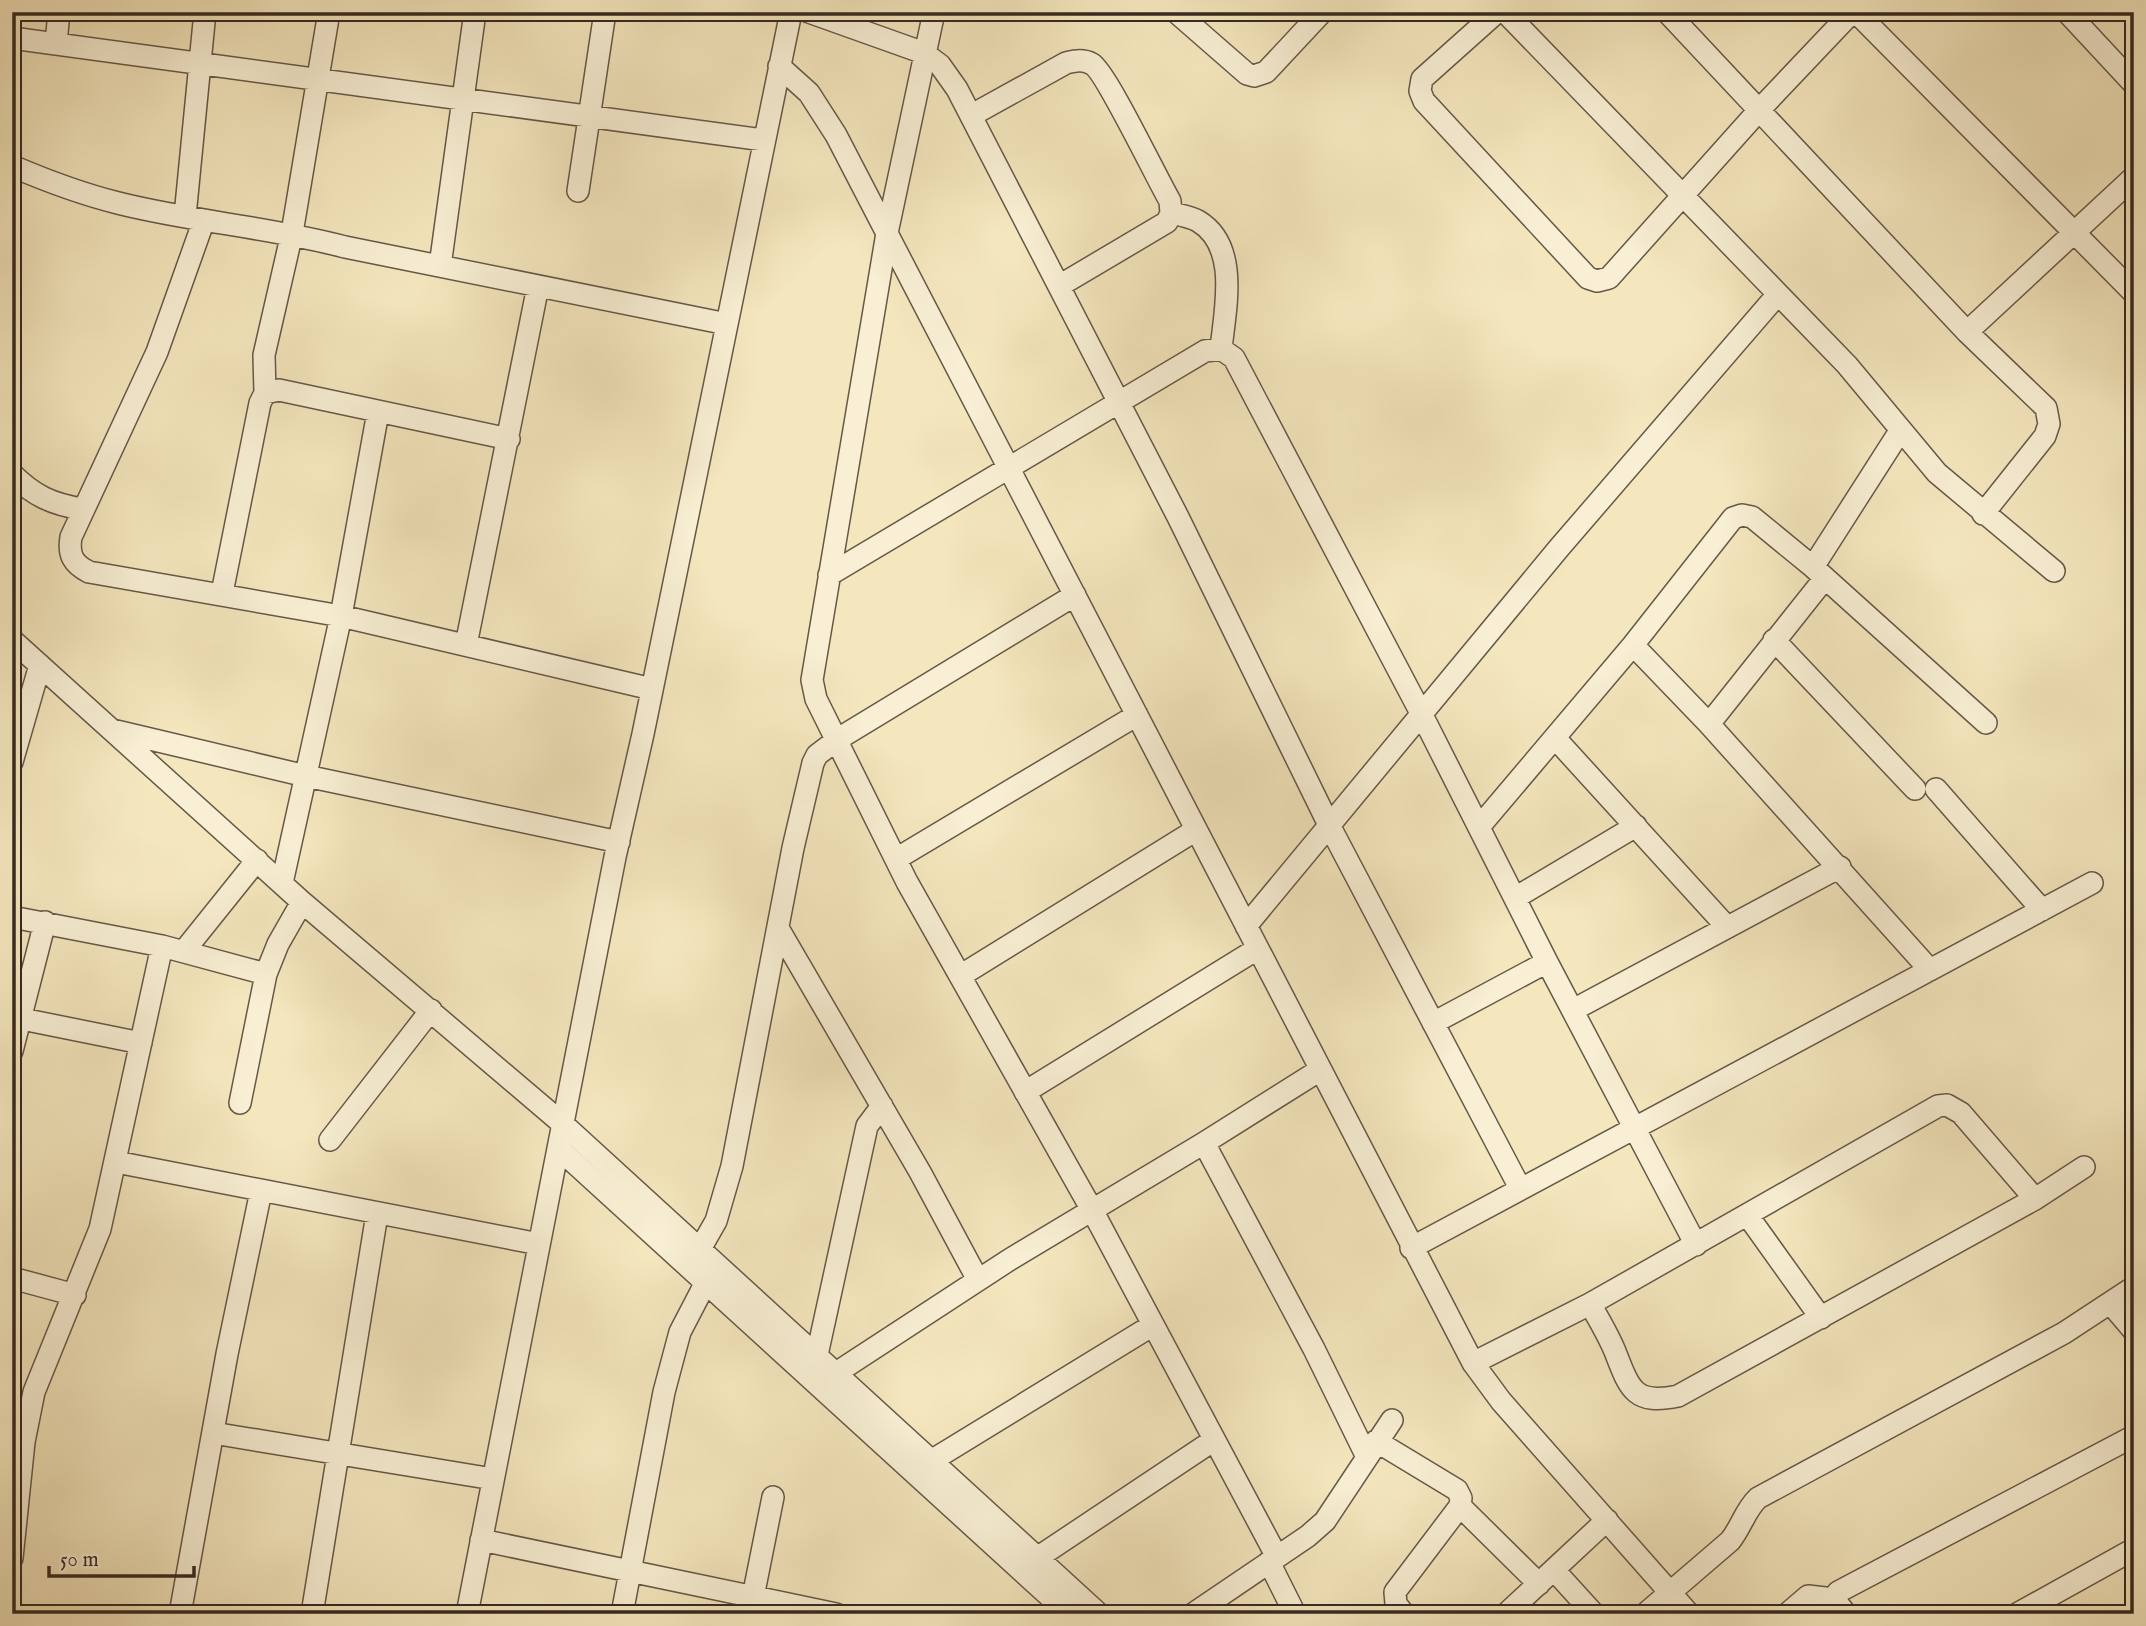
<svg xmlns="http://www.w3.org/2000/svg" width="2146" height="1626" font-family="'IM FELL English',serif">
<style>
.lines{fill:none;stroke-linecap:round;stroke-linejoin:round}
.minor-casing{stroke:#665848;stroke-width:24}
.minor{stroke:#f8efd4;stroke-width:21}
</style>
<rect width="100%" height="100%" fill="#f4e6bd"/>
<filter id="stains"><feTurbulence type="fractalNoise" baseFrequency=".00286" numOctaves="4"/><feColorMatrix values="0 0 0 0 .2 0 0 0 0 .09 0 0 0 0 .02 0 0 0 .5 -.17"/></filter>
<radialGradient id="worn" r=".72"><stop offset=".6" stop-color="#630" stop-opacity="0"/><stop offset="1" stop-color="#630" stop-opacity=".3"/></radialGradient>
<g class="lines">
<g class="minor-casing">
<path id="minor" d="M809 12 924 53 940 65 957 89 1178 517 1328 823 1520 1188
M934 12 887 233 812 680 816 699 907 882 1092 1210 1277 1557
M1176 12 1247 74 1254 76 1266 72 1322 12
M1497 12 1422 79 1420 91 1424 101 1588 278 1597 281 1609 278 1761 108 1852 12
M1505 12 1847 365 1937 473 2054 571
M1667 12 1967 332 2046 408 2049 424 2045 436 1983 514
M1856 12 2134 293
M2067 12 2134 84
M12 38 764 140
M56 43 59 12
M779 66 809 93 836 135 1473 1363 1501 1401 1689 1614
M972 115 1066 63C1075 61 1083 59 1092 64 1106 72 1157 179 1170 201L1171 213 1167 222 1059 286
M12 166C47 181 82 194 118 203 193 222 270 227 345 247L727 324
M578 191 605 12
M1171 213C1180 215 1191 217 1198 221 1240 246 1225 309 1221 349
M185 216 205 12
M204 220 157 352 71 537C68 555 73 564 89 572L341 616 652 689
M440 266 475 12
M1967 332 2134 177
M265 393 264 355 292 233 329 12
M12 474C34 496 52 504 82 509
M1813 567 1900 431
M829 575 1205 351 1221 349 1234 358 1422 715 1547 962 1696 1245
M222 593 260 403 265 393 279 390 509 439
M12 640 302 902 563 1124 1099 1614
M1774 640 1915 789
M466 645 538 286
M1633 645 1709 724 1930 970
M1709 724 1825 578
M112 730 306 776 619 842
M1555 738 1727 927
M12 762 40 665
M1936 789 2042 910
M1479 827 1633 645 1733 518 1742 515 1752 517 1813 567 1986 723
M896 859 1137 715
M282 883 341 616 378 412
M1515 898 1636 826
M12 917 162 946 266 974 278 944 302 902
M1246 926 1559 548 1778 294
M778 928 920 1172 978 1280
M184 951 257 860
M960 976 1196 830
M1573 1010 1840 867
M12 1017 141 1043
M1433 1023 1547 962
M12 1051 45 922
M1025 1092 1257 949
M240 1103 266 974
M330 1140 431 1010
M1204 1143 1314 1349 1367 1457
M558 1148 1069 1614
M116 1162 539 1244
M1748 1216 1821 1318
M1411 1248 2092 883
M686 1264 700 1249 716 1221 732 1166 793 848 813 763 817 755 838 739 1075 595
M12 1278 75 1295
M1590 1304C1599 1320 1609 1336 1616 1354 1630 1390 1635 1405 1678 1396L2035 1199 2084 1167
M2111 1304 2134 1331
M817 1355 867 1126 882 1106
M1473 1363 1590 1304 1938 1106 1947 1105 1961 1113 2035 1199
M836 1373 1009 1260 1204 1143 1320 1070
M213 1433 493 1479
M1376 1441 1457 1490 1461 1498 1460 1506 1395 1592 1396 1604 1404 1614
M931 1461 1153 1325
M1460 1506 1539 1584
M481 1540 836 1614
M12 1558 24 1442 34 1392 100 1229 162 946
M1037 1558 1214 1440
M1269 1562 1295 1614
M1554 1570 1594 1614
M753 1597 773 1497
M180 1614 227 1354 261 1191
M312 1614 377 1214
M467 1614 615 857 643 734 791 12
M622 1614 664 1392 680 1332 706 1282
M1193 1614 1308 1536 1325 1521 1392 1420
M1506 1614 1607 1520
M1645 1614 1730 1541C1741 1528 1745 1510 1758 1498L2064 1333 2134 1287
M1787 1614 1808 1596 1834 1599
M1846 1614 1834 1599 1838 1592 2134 1436
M2017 1614 2134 1549"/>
</g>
<use href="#minor" class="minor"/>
</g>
<rect width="2146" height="1626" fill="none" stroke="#f4e6bd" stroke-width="42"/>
<rect x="14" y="14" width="2118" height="1598" fill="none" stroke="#362921" stroke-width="3.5"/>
<rect x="21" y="21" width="2104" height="1584" fill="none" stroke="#362921" stroke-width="2"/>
<path d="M49 1566v10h145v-10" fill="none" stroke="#362921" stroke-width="3.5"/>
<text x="60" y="1566" font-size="21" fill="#362921" stroke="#f8efd4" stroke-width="5" paint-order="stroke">50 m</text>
<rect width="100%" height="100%" filter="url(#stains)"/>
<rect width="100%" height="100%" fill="url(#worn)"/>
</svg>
